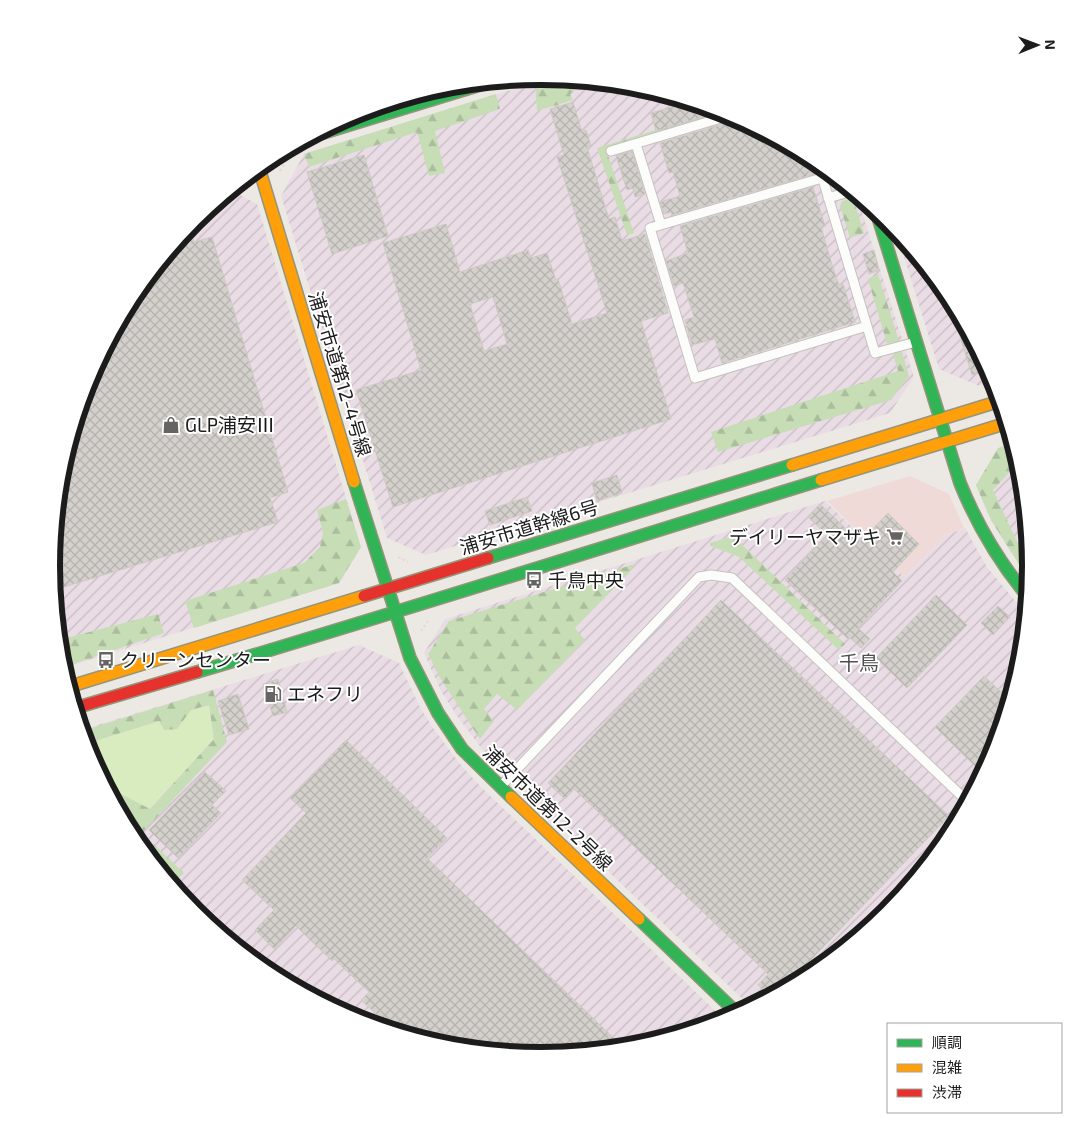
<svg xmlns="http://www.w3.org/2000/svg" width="1082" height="1133" font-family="'Exo 2','Noto Sans JP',sans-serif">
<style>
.commercial{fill:#efdad7}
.industrial{fill:url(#industrial-furrows)}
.grass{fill:#d9ecbf}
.forest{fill:url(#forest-firs)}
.building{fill:url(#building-cross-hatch);stroke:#cfcac5;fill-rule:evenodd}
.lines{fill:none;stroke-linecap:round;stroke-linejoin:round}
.lane-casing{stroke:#c4c2c0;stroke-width:11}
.fast-casing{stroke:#95957c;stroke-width:14}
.slow-casing{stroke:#95957c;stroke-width:14}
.jam-casing{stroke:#95957c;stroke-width:14}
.path{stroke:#ebd9d6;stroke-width:2.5;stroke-dasharray:2.5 2.5;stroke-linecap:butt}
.lane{stroke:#fcfcfb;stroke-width:9}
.fast{stroke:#30b455;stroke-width:11}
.slow{stroke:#ff9f0a;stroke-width:11}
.jam{stroke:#e5322d;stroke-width:11}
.labels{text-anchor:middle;stroke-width:4;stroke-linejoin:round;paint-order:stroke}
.street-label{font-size:19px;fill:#1c1c1c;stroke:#fff}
.poi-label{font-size:19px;fill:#1c1c1c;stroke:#fff;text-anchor:start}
.neighbourhood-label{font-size:20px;fill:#4f4f4f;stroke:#fff}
.rim{fill:none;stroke:#1c1c1c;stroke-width:6}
</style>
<defs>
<pattern id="industrial-furrows" width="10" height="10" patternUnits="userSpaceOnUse" patternTransform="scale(1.25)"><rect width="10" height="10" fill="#eadce5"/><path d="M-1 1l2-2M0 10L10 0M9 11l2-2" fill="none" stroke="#c8bcc4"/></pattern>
<pattern id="forest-firs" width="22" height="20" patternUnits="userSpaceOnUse" patternTransform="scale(1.25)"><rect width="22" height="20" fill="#c6ddb6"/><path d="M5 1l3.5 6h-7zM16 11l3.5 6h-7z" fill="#aabd9c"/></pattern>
<pattern id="building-cross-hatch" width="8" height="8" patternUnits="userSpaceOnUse" patternTransform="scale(1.25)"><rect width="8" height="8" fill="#d4d0cc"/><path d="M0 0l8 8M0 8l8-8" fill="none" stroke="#b5b2af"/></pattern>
</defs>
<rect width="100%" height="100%" fill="#ece9e4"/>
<path class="commercial" d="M910 476 949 494 964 528 944 536 904 577 827 501Z"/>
<path class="industrial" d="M550 78 637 86 729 114 813 159 857 196 914 377 890 413 426 555 387 538 281 196 304 154Z
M231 190 257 204 361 547 339 583 63 668 61 662 51 566 61 471 89 379 134 294 195 220Z
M896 231 948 295 994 381 979 386 939 369Z
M1013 443 1021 471 1031 567 1030 578 1010 551 991 520 976 485Z
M825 501 904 577 944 536 965 528 987 567 1026 614 1021 662 993 754 948 839 887 913 813 974 751 1007 512 780 482 749 457 716 442 693 424 653 445 619Z
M359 645 399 663 420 707 433 728 460 764 481 787 725 1020 636 1047 541 1056 445 1047 353 1019 286 983 132 835 88 754 81 730Z"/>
<path class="grass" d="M209 705 214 739 149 809 119 794 113 799 92 760 98 740Z"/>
<path class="forest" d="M550 78 570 80 574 92 570 94 573 100 537 111 535 82Z
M496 94 500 109 435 131 445 173 429 176 417 132 309 167 304 154Z
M717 111 725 113 606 149 634 233 627 235 597 148Z
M853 198 864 233 850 238 840 206 842 201Z
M878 274 899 341 887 344 868 279Z
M902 352 909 376 891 400 718 452 711 432 898 371 893 354Z
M1013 443 1019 462 993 490 1028 565 1022 569 991 520 976 485 998 448Z
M346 499 361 547 339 583 194 628 185 601 304 563 320 547 323 533 317 510Z
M733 536 845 644 839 650 739 557 711 546 710 543Z
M635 564 628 574 575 628 585 640 517 710 497 694 484 709 494 721 480 739 440 678 428 654 449 621Z
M158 614 164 633 62 668 59 640Z
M213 690 227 742 142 833 184 873 177 880 134 838 113 799 119 793 150 809 214 739 209 705 191 710 177 729 164 730 159 721 98 740 92 760 82 731Z"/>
<path class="building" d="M573 102 582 132 586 130 591 146 587 147 609 219 615 217 622 241 645 234 654 265 668 313 641 321 671 419 393 507 356 390 421 370 383 243 446 224 460 272 528 250 531 258 547 253 556 280 558 279 572 324 607 313 557 157 564 155 550 109ZM493 297 507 344 484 351 470 304Z
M688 102 720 112 656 131 651 113Z
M736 118 810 158 815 174 672 215 671 212 664 214 660 202 680 196 673 172 669 173 660 143 733 121Z
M632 151 645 194 635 197 633 188 627 190 616 156Z
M364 155 388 236 332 254 307 172Z
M813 187 825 226 821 227 833 268 839 285 843 284 855 322 722 363 715 339 692 345 685 320 694 317 683 283 674 286 666 261 688 253 680 226Z
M189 227 194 242 212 237 288 492 270 498 278 522 54 590 51 566 61 471 89 379 134 294Z
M874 250 879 270 869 274 863 254Z
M959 315 962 320 988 370 972 375 954 317Z
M617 475 622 493 597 501 592 483Z
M527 497 532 511 490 525 485 511Z
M820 504 860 542 888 513 919 544 893 572 902 581 858 628 870 639 861 648 849 637 848 639 785 580 827 535 808 517Z
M936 595 967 625 907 688 876 658Z
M721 600 949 816 781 991 770 997 758 985 768 974 574 789 565 799 548 783Z
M998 606 1010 617 993 635 981 623Z
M1017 675 993 754 983 774 935 727 984 676 1001 692Z
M278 679 287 712 273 716 263 684Z
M238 694 249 729 229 735 218 701Z
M346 740 447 838 427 858 624 1048 541 1056 445 1047 396 1032 361 1000 369 992 334 959 332 961 296 926 274 949 255 930 274 910 242 880 306 813 290 798Z
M205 772 226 791 212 805 221 813 178 858 149 830Z"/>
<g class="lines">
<g class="lane-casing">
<path id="lane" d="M636 144 661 225
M611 151 731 115
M818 163 875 353 916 342
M822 178 650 228 695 378 867 326
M828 198 852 191
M501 786 699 577 711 575 732 578 968 802"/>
</g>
<g class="fast-casing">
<path id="fast" d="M310 137 493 81
M876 211 960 483C977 525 999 562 1028 597
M354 482 410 658 438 713 462 749 511 797
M488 558 792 465
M197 672C406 610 613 544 821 480
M639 919 738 1014"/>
</g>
<g class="slow-casing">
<path id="slow" d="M259 168 354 482
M792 465 1000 401
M821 480 1007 423
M68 687 364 596
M511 797 639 919"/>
</g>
<g class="jam-casing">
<path id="jam" d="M364 596 488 558
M75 708 197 672"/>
</g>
<path class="path" d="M511 86 540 77
M280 171C284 163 289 155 298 152
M398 557 408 562
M421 631 428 621"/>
<use href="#lane" class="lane"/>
<use href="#fast" class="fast"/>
<use href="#slow" class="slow"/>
<use href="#jam" class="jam"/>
</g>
<defs>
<g id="shop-bare" transform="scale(1.35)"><path d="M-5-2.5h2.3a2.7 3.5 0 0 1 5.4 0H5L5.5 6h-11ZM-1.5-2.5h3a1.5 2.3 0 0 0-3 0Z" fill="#656462" stroke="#fff" stroke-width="2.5" paint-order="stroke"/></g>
<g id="supermarket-bare" transform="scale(1.35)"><path d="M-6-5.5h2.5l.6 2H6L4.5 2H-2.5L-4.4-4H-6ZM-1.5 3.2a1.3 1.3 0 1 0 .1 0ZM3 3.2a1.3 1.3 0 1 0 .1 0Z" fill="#656462" stroke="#fff" stroke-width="2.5" paint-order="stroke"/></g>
<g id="bus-bare" transform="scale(1.35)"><path d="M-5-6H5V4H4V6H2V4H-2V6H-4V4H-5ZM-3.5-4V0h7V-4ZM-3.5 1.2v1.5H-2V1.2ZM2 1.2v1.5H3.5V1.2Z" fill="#656462" stroke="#fff" stroke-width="2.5" paint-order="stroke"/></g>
<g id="fuel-bare" transform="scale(1.35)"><path d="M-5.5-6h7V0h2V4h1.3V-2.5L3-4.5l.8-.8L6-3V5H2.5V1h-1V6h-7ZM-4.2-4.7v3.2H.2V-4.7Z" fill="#656462" stroke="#fff" stroke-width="2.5" paint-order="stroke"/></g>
</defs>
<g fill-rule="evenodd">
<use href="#shop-bare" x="171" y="425"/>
<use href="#supermarket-bare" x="895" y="537"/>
<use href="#bus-bare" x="534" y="580"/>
<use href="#bus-bare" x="106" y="660"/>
<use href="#fuel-bare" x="273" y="694"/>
</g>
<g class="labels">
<g class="street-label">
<text transform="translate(340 374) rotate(73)" y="7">浦安市道第12-4号線</text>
<text transform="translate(529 527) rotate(-17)" y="7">浦安市道幹線6号</text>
<text transform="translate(548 808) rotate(44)" y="7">浦安市道第12-2号線</text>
</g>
<g class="poi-label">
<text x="185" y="432">GLP浦安Ⅲ</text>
<text x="881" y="544" text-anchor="end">デイリーヤマザキ</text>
<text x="548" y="587">千鳥中央</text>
<text x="120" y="667">クリーンセンター</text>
<text x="287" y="701">エネフリ</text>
</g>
<g class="neighbourhood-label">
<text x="859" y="670">千鳥</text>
</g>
</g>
<path d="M0 0H1082V1133H0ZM60 566a481 481 0 1 1 962 0a481 481 0 1 1-962 0Z" fill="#fff" fill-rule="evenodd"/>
<path class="rim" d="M60 566a481 481 0 1 1 962 0a481 481 0 1 1-962 0Z"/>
<rect x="887" y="1023" width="175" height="90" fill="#ffffff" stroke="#a4a4a4"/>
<rect x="897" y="1039" width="25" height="8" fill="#30b455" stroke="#a4a4a4"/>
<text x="932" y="1048" font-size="15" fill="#1c1c1c">順調</text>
<rect x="897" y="1064" width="25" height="8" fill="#ff9f0a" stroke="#a4a4a4"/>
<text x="932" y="1073" font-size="15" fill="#1c1c1c">混雑</text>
<rect x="897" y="1089" width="25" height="8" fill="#e5322d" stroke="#a4a4a4"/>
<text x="932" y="1098" font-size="15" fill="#1c1c1c">渋滞</text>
<g transform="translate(1037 45) rotate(89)" stroke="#ffffff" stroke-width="4" paint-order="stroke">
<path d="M0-4L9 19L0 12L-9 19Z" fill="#1c1c1c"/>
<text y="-8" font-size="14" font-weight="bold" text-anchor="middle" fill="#1c1c1c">N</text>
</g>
</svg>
